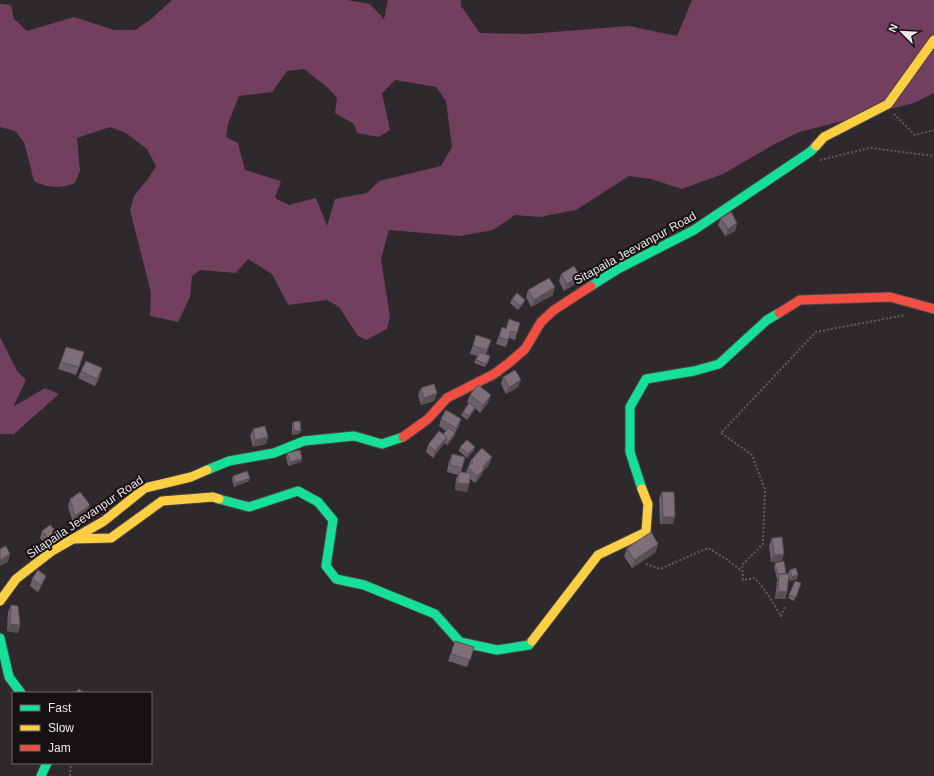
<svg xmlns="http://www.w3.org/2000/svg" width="934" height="776" font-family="Helvetica,sans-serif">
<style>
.forest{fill:#733f5f;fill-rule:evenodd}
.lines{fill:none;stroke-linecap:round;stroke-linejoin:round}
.fast-casing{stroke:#4a4448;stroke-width:11}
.slow-casing{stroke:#4a4448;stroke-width:11}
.jam-casing{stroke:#4a4448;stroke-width:11}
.path{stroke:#5f5c5e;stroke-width:2;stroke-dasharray:2 2;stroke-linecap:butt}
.fast{stroke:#16e098;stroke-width:9}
.slow{stroke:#ffcf43;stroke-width:9}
.jam{stroke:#f24e42;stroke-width:9}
.wall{fill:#6d5f67}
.shaded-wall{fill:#594e54}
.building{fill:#7f6f78;stroke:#594e54}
.labels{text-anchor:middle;stroke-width:4;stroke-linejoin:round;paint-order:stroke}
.street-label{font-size:12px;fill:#ede6ea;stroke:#161114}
</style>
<rect width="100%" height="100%" fill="#2e292c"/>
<path class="forest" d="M172 0H347L370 4 384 19 388 0H461V6L480 33 528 34 629 26 677 36 692 0H934V93L914 103 799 132 773 145 723 174 682 189 651 179 629 176 576 210 540 217 515 215 493 230 460 236 389 230 381 259 390 317 387 329 366 340 358 336 339 307 327 300 288 305 272 274 248 259 236 273 200 270 192 276 190 297 178 322 150 316 151 293 130 210 134 196 148 179 156 166 147 149 126 133 110 127 77 138 80 171 75 183C62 189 46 188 34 181L24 142 15 131 0 127V4L11 5 14 19 27 31 74 17 114 30H135L150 20ZM304 69 328 88 337 98 335 113 354 124 357 133 379 137 390 130 382 93 395 80 436 87 446 101 452 147 441 166 379 181 367 193 335 199 327 226 316 198 289 205 275 198 281 181 245 170 238 143 226 137 228 124 239 96 272 92 287 71Z
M0 337 17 371 26 380 13 407 45 388 59 394 14 434H0Z"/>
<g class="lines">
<g class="fast-casing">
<path id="fast" d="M591 286 618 269 694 230 810 152 816 146
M207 470 229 461 274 453 304 441 354 436 382 444 403 437
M642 489 630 452V407L646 379 694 371 719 364 767 320 779 313
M219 499 249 507 298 491 318 502 333 520 326 566 336 579 364 585 435 614 460 642 497 650 529 645 532 641
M0 638 9 677 21 693
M41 776 47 763"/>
</g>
<g class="slow-casing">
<path id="slow" d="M816 146 824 137 888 104 934 40
M74 539 111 538 162 501 213 497 219 499
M0 601 16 579 52 551 104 521 145 488 191 477 207 470
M532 641 598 555 646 532 648 504 642 489"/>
</g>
<g class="jam-casing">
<path id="jam" d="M779 313 800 300 890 297 934 309
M403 437 428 419 447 398 494 374 510 362 525 349 541 322 554 310 591 286"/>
</g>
<path class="path" d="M894 114 915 135 934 130
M820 160 870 148 934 156
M646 564 660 569 708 548 726 559 742 571
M785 607 781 616 767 593 755 578 743 580 742 565 763 544 765 490 752 455 721 433 816 332 905 315
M70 776 71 763"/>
<use href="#fast" class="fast"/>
<use href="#slow" class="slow"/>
<use href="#jam" class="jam"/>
</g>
<path class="wall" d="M721 218 737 223 735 231 725 236 718 225Z
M561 274 580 276 577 283 564 291 559 281Z
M528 290 553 295 531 307 526 297Z
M512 299 524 303 518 310 510 303Z
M509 319 517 333 515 340 509 338 506 347 496 344 502 327 506 328Z
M476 335 491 340 486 355 490 356 485 367 474 363 477 356 470 354Z
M66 347 79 367 76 375 58 369Z
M81 371 100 376 95 386 78 378Z
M503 377 518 387 506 394 501 384Z
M421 388 437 393 434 401 421 405 418 395Z
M470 395 488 403 480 413 475 408 474 411 467 420 461 415 469 403 467 402Z
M441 419H461L459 426 455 433 454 437 447 445 444 443 433 458 426 452 428 445 443 434 446 431 439 426Z
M293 422 299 434 292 435V425Z
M253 429 268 437 266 444 253 447 250 436Z
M460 447H475L474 450 467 458 459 451Z
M287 453 302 459 301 462 288 466 286 457Z
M452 454 462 468 461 472H466L471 460 489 465 483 471 481 476 475 483 470 479 469 484 467 492 455 490 456 479 458 475 447 472 449 461Z
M233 476 249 481 234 487 232 480Z
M662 492 673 524H660L659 499Z
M70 499 90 505 87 512 73 523 68 506Z
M42 531H56L53 539 46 545 40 538Z
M772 538 784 554 781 561 771 562 769 546Z
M627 548 656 552 632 568 624 556Z
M775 563 786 573 787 592 785 599H775L777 581 778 579H777L774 567Z
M790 570 797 579 790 581 788 573Z
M32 579 43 583 38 592 30 586Z
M795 581 801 583 794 601 788 598Z
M11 605 20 625 18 633 7 631 8 612Z
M455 641 474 647 467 667 448 661Z"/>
<path class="shaded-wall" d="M737 223 735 231 725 236 728 229Z
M580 276 577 283 564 291 567 284Z
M555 287 553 295 531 307 534 300Z
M525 300 524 303 518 310 520 306Z
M102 368 100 376 95 386 97 379Z
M521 380 518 387 506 394 509 387Z
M437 393 434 401 421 405 424 398Z
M491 395 488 403 480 413 483 405Z
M475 407 474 411 467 420 469 416Z
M461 419 459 426 454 435 455 433 454 437 447 445 449 441 454 435 456 428Z
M294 431H301L299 434 292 435Z
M268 437 266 444 253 447 255 440Z
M447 437 444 444 433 458 435 451Z
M475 447 474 450 467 458 468 454Z
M492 457 489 465 483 471 481 476 475 483 477 476 483 467Z
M302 459 301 462 288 466 290 462Z
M250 478 249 481 234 487 236 483Z
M457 483 469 484 467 492 455 490Z
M90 505 87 512 73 523 75 516Z
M663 517H675L673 524H660Z
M56 531 53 539 46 545 48 538Z
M658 544 656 552 632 568 634 560Z
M10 554 8 562 0 566V560Z
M784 554 781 561 771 562 774 555Z
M798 575 797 579 790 581 792 577Z
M46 576 43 583 38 592 41 585Z
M778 591 787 592 785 599H775Z
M10 624 20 625 18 633 7 631Z"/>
<path class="building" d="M731 212 737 223 728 229 721 218Z
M574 266 580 276 567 284 561 274Z
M549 278 555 287 534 300 528 290Z
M517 293 525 300 520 306 512 299Z
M509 319 520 323 517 333 511 331 508 340 499 337 502 327 506 329Z
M476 335 491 340 487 350 473 346Z
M66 347 84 352 79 367 61 362Z
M479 352 490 356 487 364 476 360Z
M86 361 102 368 97 379 81 371Z
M515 370 521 380 509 387 503 377Z
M434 384 437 393 424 398 421 388Z
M478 385 491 395 483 405 470 395Z
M469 403 475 407 469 416 463 412Z
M446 410 461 419 456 428 441 419Z
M300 421 301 431H294L293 422Z
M265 426 268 437 255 440 253 429Z
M449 428 455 433 449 441 446 439 447 437 443 434Z
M439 431 447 437 435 451 428 445Z
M467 440 475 447 468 454 460 447Z
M482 448 492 457 483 467 484 469 477 476 468 467 473 462 471 460Z
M300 450 302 459 290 462 287 453Z
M452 454 465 457 462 468 450 465Z
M247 471 250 478 236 483 233 476Z
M459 472 471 473 469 484 457 483Z
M80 492 90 505 75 516 70 499Z
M662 492H674L675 517H663Z
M50 525 56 531 48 538 42 531Z
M651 532 658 544 634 560 627 548Z
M782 537 784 554 774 555 772 538Z
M6 546 10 554 0 560V549Z
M784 561 786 573 779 574V575H778L775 563Z
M796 568 798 575 792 577 790 570Z
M38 570 46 576 41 585 32 579Z
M779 574H789L787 592 778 591Z
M795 581 801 583 796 597 789 595Z
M11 605 18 606 20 625 10 624Z
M455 641 474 647 470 660 451 654Z
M79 689 84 693H75Z"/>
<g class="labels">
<g class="street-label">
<text transform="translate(635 248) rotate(-29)" y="4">Sitapaila Jeevanpur Road</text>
<text transform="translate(85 517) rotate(-34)" y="4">Sitapaila Jeevanpur Road</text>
</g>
</g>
<rect x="12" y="692" width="140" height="72" fill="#161114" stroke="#6c666a"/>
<rect x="20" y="705" width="20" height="6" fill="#16e098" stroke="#6c666a"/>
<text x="48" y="712" font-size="12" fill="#ede6ea">Fast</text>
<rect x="20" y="725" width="20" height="6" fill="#ffcf43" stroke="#6c666a"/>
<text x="48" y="732" font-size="12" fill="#ede6ea">Slow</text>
<rect x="20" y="745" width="20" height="6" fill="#f24e42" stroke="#6c666a"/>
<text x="48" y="752" font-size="12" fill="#ede6ea">Jam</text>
<g transform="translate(902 32) rotate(294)" stroke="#161114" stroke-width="3" paint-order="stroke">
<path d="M0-3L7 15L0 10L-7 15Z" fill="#ede6ea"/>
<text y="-6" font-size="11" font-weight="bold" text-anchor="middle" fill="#ede6ea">N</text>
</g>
</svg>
